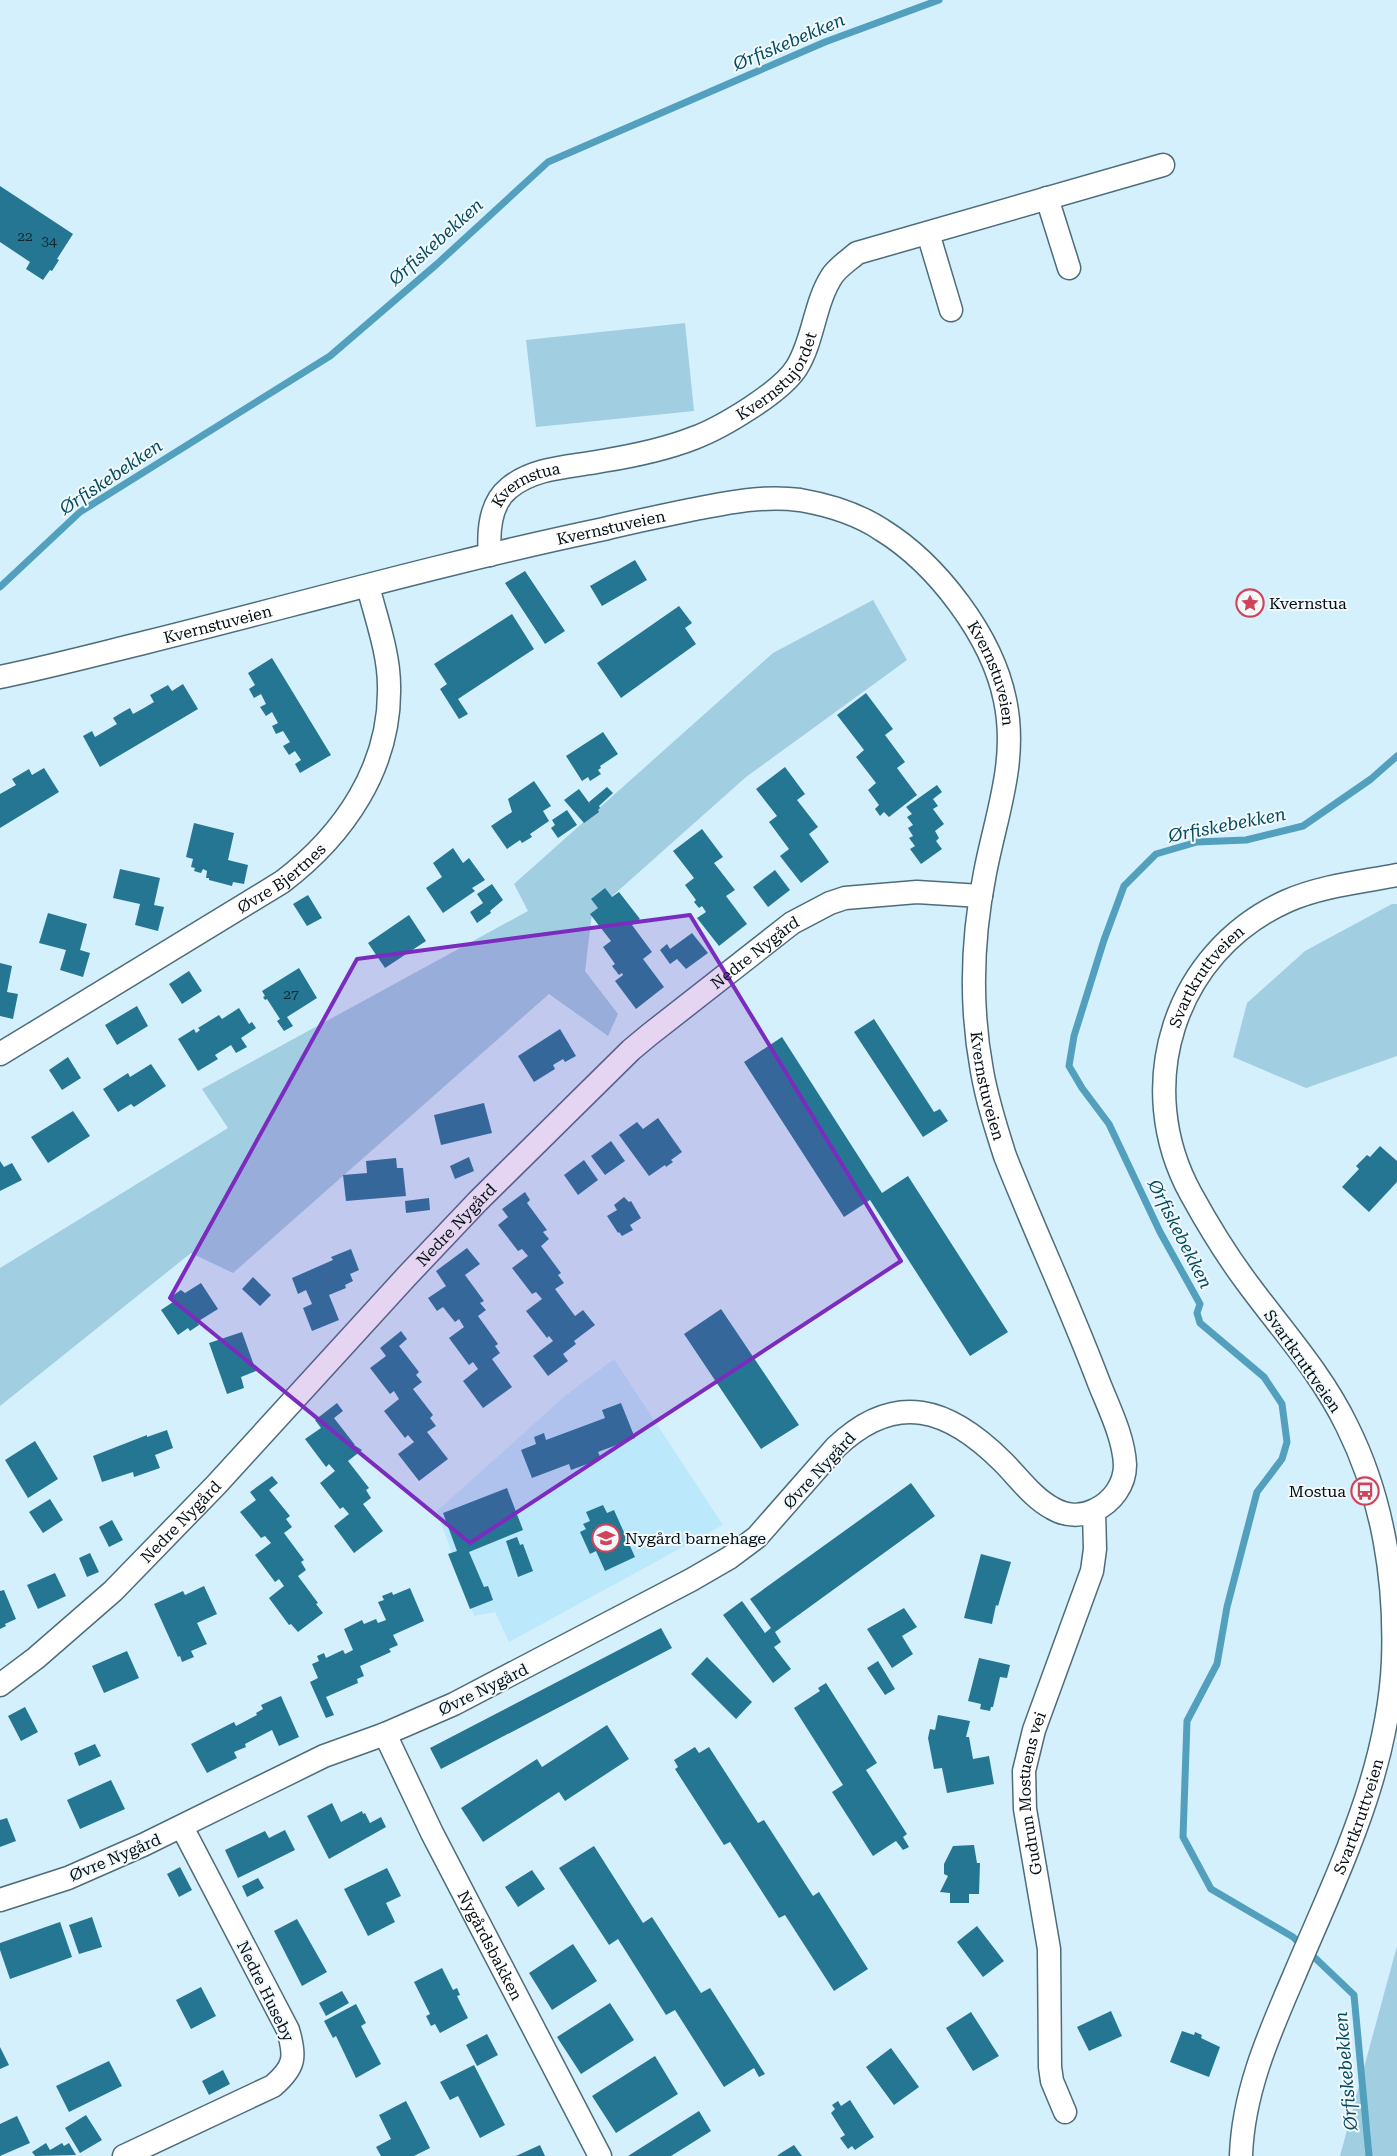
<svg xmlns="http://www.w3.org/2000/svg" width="1397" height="2156" font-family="'Roboto Serif',serif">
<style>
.built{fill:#bce8fb}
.green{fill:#a1cee1}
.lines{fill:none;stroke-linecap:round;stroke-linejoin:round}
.stream{stroke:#53a0be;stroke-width:7}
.building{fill:#257693}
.minor-casing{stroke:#4d6d7a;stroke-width:25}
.minor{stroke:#fff;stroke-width:22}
.marked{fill:#7b2cbf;fill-opacity:0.2;stroke:#7b2cbf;stroke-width:4;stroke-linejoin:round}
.labels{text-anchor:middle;stroke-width:4;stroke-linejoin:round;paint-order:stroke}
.number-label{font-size:14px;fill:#0c2934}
.street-label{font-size:16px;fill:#040f14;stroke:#f2f9fc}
.poi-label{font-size:16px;fill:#040f14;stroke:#f2f9fc;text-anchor:start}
.water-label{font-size:18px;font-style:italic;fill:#044a5f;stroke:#f2f9fc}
</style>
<rect width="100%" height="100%" fill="#d4f0fc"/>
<path class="built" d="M614 1359 723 1525 509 1642 495 1612 474 1616 437 1511 565 1396Z"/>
<path class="green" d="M685 323 694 411 536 427 526 340Z
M873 600 907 660 746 777 592 914 585 971 618 1014 608 1036 549 994 233 1273 191 1253 0 1406V1268L228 1128 202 1089 528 911 514 884 773 653Z
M1392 904H1397V1056L1306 1088 1233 1057 1247 1003 1305 951Z
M1397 1947V2156H1340L1394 1957Z"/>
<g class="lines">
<path class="stream" d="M0 587 80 512 330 356 437 264 548 162 825 42 939 0
M1369 2156 1354 1995 1293 1937 1211 1889 1183 1837 1187 1721 1217 1664 1227 1607 1257 1492 1282 1459 1287 1442 1282 1404 1264 1377 1200 1323 1197 1313 1200 1304 1160 1232 1109 1124 1082 1088 1069 1066 1074 1036 1104 940 1124 886 1156 854 1197 842 1246 840 1303 826 1371 779 1397 756"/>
</g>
<path class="building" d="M0 186 73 234 57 259 59 260 52 271 50 270 43 280 26 269 30 262 0 242Z
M635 560 647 580 602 606 590 586Z
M525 571 565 631 545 644 505 583Z
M679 606 692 623 685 628 696 644 621 698 597 663Z
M512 614 534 649 458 699 468 714 459 719 440 689 447 684 434 664Z
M272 658 331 755 300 773 295 764 301 760 295 751 289 755 283 746 290 742 283 731 276 734 272 726 278 723 272 712 266 716 260 707 266 704 261 694 254 698 249 689 255 685 248 673Z
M183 684 198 709 100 767 83 736 92 731 95 737 117 724 113 718 121 713 130 708 133 714 144 708 154 702 150 695 168 685 172 691Z
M866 693 893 729 885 735 905 762 897 768 917 795 889 817 884 812 880 816 875 809 879 805 868 790 876 783 856 757 864 750 837 715Z
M603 732 618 754 600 766 601 768 598 770 601 774 590 781 588 777 582 781 566 756Z
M785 767 805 794 797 800 818 827 809 834 829 862 801 883 780 856 789 849 769 822 777 816 756 789Z
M44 768 59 792 0 828V794L16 785 12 779 29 769 32 775Z
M534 781 551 806 543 811 549 821 530 834 532 837 522 843 520 840 507 849 491 826 512 812 508 799Z
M937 785 942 792 933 799 938 806 933 809 944 824 935 831 939 838 936 841 942 849 921 864 910 849 915 846 909 838 913 836 908 828 913 825 907 817 912 814 906 807Z
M607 787 613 793 599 806 600 808 598 810 599 812 584 823 564 800 579 789 590 804 589 802Z
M567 810 577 825 558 838 551 828 555 825 552 820Z
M194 823 234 833 228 860 248 865 244 884 233 882 232 886 209 880V878H206L207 871 203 869 201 873 194 871 195 868 191 867 193 859 186 857Z
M702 829 723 857 714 863 735 890 726 896 747 924 719 946 697 918 706 912 702 906 699 908 694 902 696 900 685 885 694 878 673 851Z
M453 848 463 863 469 858 485 880 472 888 475 891 443 913 426 888 442 877 433 863Z
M120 869 160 878 154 905 164 907 158 931 135 925 140 904 113 898Z
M775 870 790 890 768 907 753 887Z
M492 884 503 900 490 911 491 913 477 923 470 912 483 903 477 894Z
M605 888 612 897 619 892 640 919 632 925 652 952 643 959 664 987 636 1009 615 981 623 975 622 973 619 975 612 966 615 964 603 947 611 941 590 914 598 908 591 899Z
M308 895 322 918 307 926 293 904Z
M48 913 87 924 80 950 90 953 83 977 60 970 66 950 39 943Z
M409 915 426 941 385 968 368 943Z
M692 933 708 953 686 969 677 959 670 964 660 950 667 944 670 949Z
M0 963 12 966 7 992 18 994 13 1019 0 1016Z
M299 968 317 998 287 1017 293 1026 284 1031 277 1021 280 1019 267 999 265 1000 263 997 265 996 262 991Z
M189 971 202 991 182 1004 169 984Z
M137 1006 148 1026 117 1045 105 1025Z
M239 1008 249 1024 252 1022 256 1028 241 1038 247 1047 236 1053 231 1045 215 1055 218 1059 198 1071 178 1039 194 1029 196 1033 200 1030 198 1028 219 1015 222 1019Z
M874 1019 934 1112 940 1109 948 1121 923 1137 854 1032Z
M560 1029 576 1056 565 1062 563 1059 553 1065 555 1069 534 1082 518 1056Z
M782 1037 882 1193 908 1176 1008 1332 970 1356 870 1200 844 1217 744 1062Z
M68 1057 81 1078 62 1090 49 1070Z
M151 1064 166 1086 134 1107 131 1104 118 1112 103 1089 128 1073 130 1077Z
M484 1103 492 1133 441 1145 434 1115Z
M73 1111 90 1136 48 1163 31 1137Z
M658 1118 682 1152 671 1160 673 1162 666 1167 665 1165 649 1176 619 1135 637 1122 643 1129Z
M611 1141 625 1161 605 1175 591 1156Z
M1380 1146 1397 1161V1182L1369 1212 1342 1187 1359 1169 1356 1166 1367 1155 1370 1157Z
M469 1157 474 1171 455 1179 450 1166Z
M396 1158 397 1168H403L406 1196 346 1201 343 1175 367 1173 366 1161Z
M584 1160 598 1180 578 1195 564 1175Z
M0 1161 4 1167 12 1163 22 1180 0 1191Z
M525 1192 530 1200 527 1203 547 1230 543 1232 549 1239 541 1246 561 1273 558 1275 564 1283 555 1289 575 1316 583 1310 595 1325 574 1341 576 1344 563 1354 568 1361 548 1376 533 1356 553 1341 549 1336 547 1338 526 1311 542 1299 536 1292 532 1294 512 1268 528 1256 522 1249 518 1251 498 1225 508 1217 502 1209Z
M624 1197 629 1202 631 1201 641 1218 630 1225 633 1230 622 1236 619 1232 618 1233 607 1216 617 1210 614 1205Z
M429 1198 430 1210 406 1213 405 1201Z
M467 1248 480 1264 465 1275 484 1301 480 1303 486 1310 478 1316 498 1344 495 1346 500 1353 492 1359 512 1387 483 1408 463 1381 478 1369 473 1362 469 1365 449 1338 464 1327 459 1319 455 1322 443 1307 437 1311 428 1298 446 1286 436 1271Z
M351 1249 359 1270 350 1274 353 1281 345 1285 346 1288 329 1295 339 1320 312 1331 303 1308 312 1304 306 1290 298 1294 292 1278 333 1260 331 1257Z
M253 1277 271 1295 260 1306 242 1289Z
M201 1283 218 1309 197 1322 199 1325 190 1331 188 1328 178 1335 161 1310 173 1302 172 1296 181 1290 185 1293Z
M721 1309 799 1425 761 1449 684 1334Z
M401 1331 407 1339 399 1346 419 1372 416 1375 422 1382 413 1389 433 1415 430 1418 436 1426 427 1432 448 1459 419 1481 398 1454 414 1442 408 1435 405 1438 384 1411 399 1399 394 1391 390 1394 370 1368 386 1356 380 1348Z
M242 1332 256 1371 241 1377 244 1388 227 1394 209 1343Z
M337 1403 343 1411 334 1418 355 1445H354L362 1450 348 1461 369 1488 366 1490 371 1498 363 1504 383 1531 354 1553 334 1526 349 1514 343 1507 340 1509 320 1483 335 1471 329 1464 326 1467 305 1439 321 1428 315 1420Z
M621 1403 635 1438 598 1452 601 1459 571 1470 569 1464 532 1478 521 1450 536 1444 534 1437 544 1433 546 1440 605 1418 602 1410Z
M167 1430 173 1448 155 1455 160 1468 134 1477 133 1472 102 1482 93 1456 147 1435V1437Z
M35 1441 58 1479 28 1498 5 1460Z
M272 1476 278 1483 269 1490 290 1516 286 1519 292 1527 284 1533 304 1560 301 1562 306 1570 298 1576 318 1603 316 1604 323 1613 298 1632 291 1624 289 1625 269 1598 284 1586 279 1579 275 1582 255 1555 271 1543 265 1536 261 1538 240 1512 256 1500 250 1492Z
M911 1483 935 1516 775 1632 781 1642 774 1647 791 1669 773 1683 723 1615 742 1601 765 1633 771 1628 750 1599Z
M507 1488 523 1530 469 1552 484 1587 488 1586 493 1600 470 1609 448 1554 457 1551 443 1513Z
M50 1499 63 1520 43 1533 29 1512Z
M603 1505 607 1513 614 1510 635 1557 605 1571 596 1551 590 1554 580 1532 586 1529 583 1524 590 1521 586 1512Z
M112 1520 123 1540 109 1547 99 1527Z
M517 1537 520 1545 523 1544 533 1571 518 1577 506 1541Z
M90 1553 99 1572 87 1577 79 1558Z
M981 1554 1011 1562 998 1606 996 1605 992 1624 964 1618Z
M55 1573 66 1596 38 1609 27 1585Z
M204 1586 217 1614 197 1623 207 1644 191 1651 194 1657 182 1662 180 1656 178 1657 154 1604 183 1591 185 1595Z
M410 1588 424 1621 393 1635 398 1645 389 1649 391 1652 360 1666 364 1676 357 1679 358 1683 326 1697 334 1715 326 1718 310 1682 318 1678 312 1664 319 1661 317 1656 324 1653 326 1658 343 1650 345 1654 353 1650 344 1629 362 1620 364 1624 376 1619 378 1623 386 1620 378 1602 384 1600 382 1596 392 1592 393 1595Z
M4 1590 16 1619 5 1624 6 1626 0 1629V1591Z
M904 1608 917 1627 902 1636 913 1654 892 1668 867 1629Z
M661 1628 672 1648 441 1769 430 1748Z
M127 1651 139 1678 104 1693 92 1666Z
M707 1657 752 1702 736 1719 691 1674Z
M979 1658 1010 1665 1007 1678 1000 1677 993 1707H991L990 1711 980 1709 981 1704 968 1701Z
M878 1661 895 1689 885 1695 867 1668Z
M826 1683 877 1763 866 1770 907 1834 903 1837 909 1847 903 1850 896 1841 873 1856 832 1792 843 1785 794 1708 820 1691 818 1688Z
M281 1696 299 1737 279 1746 272 1730 245 1744 246 1747 234 1752 237 1758 207 1773 191 1744 234 1722 236 1726 257 1715 256 1713 263 1709 261 1705Z
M25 1707 38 1732 21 1741 8 1716Z
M938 1715 970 1721 966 1737H969L973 1759 989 1756 994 1784 947 1793 942 1768 934 1769 928 1738 930 1729 935 1730Z
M607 1725 629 1759 565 1801 559 1792 483 1842 461 1808 537 1759 542 1767Z
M95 1744 101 1756 79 1766 74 1753Z
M695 1747 699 1753 709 1747 758 1823 764 1820 813 1896 819 1892 868 1969 834 1991 785 1915 779 1918 730 1842 724 1845 675 1769 678 1767 674 1760Z
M111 1780 125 1809 80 1829 67 1800Z
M332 1803 341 1822 362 1811 363 1814 365 1813 370 1823 381 1817 386 1827 329 1859 307 1816Z
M7 1818 16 1841 0 1847V1820Z
M285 1830 295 1850 238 1878 225 1850 265 1831 269 1838Z
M974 1845 977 1863H980L979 1894H969V1903H950V1893L940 1892 948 1876 944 1874V1864L953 1846Z
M594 1846 643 1923 652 1917 701 1993 710 1988 765 2074 759 2077 754 2068 724 2087 675 2010 666 2015 618 1939 609 1945 559 1868Z
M180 1867 192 1890 179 1897 167 1874Z
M387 1868 401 1896 386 1903 395 1922 368 1936 344 1889Z
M532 1870 545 1889 518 1907 505 1887Z
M258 1878 264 1888 247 1897 242 1886Z
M92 1917 102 1947 79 1954 69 1925Z
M297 1919 327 1972 302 1986 274 1931Z
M60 1922 72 1957 10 1979 0 1950V1943Z
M977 1926 1004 1961 983 1977 957 1942Z
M573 1944 597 1981 552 2010 529 1973Z
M442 1968 453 1990 457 1988 460 1995 457 1996 468 2018 440 2033 435 2024 431 2026 426 2016 430 2014 414 1982Z
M201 1987 216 2016 191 2029 176 2000Z
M342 1991 349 2003 326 2016 319 2003Z
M610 2003 634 2040 581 2074 557 2037Z
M356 2004 366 2023 361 2026 381 2064 356 2078 336 2036 333 2038 324 2021Z
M1111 2011 1122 2036 1089 2051 1077 2027Z
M971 2012 999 2056 973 2071 946 2028Z
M1182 2031 1194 2035 1195 2032 1202 2035 1201 2038 1220 2047 1209 2077 1170 2062Z
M487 2034 498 2055 477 2066 466 2045Z
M0 2047 9 2065 0 2069Z
M891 2048 919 2087 894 2105 866 2067Z
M655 2056 678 2094 616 2133 592 2096Z
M109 2061 122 2086 69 2112 56 2086Z
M474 2065 505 2125 480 2138 458 2096 450 2100 440 2082Z
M223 2070 230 2084 209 2095 202 2081Z
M850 2100 874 2137 855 2150 852 2146 848 2149 840 2138 845 2135 831 2113 835 2109 832 2105 838 2101 841 2106Z
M406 2101 430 2148 414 2156H381L376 2147 391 2139 379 2115Z
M699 2111 711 2131 671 2156H628Z
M86 2115 102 2140 80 2153 65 2128Z
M17 2116 30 2143 0 2156V2124Z
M46 2143 50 2150 62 2143 64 2146 69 2143 76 2155 35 2156 32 2152Z
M540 2145 545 2156H516Z
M794 2145 802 2156H777L781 2153Z"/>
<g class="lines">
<g class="minor-casing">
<g id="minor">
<path d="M1047 198 1069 268"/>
<path d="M928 233 951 310"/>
<path id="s1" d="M490 555C488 532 489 504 509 488 534 467 571 467 602 461 633 456 666 449 694 438 721 428 782 392 797 367 814 339 814 304 832 276 838 267 849 260 857 253L1163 165"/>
<path id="s2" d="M0 677C49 667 98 654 147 642 299 604 451 561 604 529 632 522 661 516 690 510 727 503 762 495 800 500 829 505 858 514 882 530 937 564 992 636 1005 700 1018 761 996 815 985 873 972 938 970 1006 982 1071 987 1100 996 1128 1005 1156 1035 1232 1070 1306 1099 1383 1109 1408 1124 1438 1125 1465 1125 1485 1112 1502 1095 1510 1081 1517 1065 1516 1052 1508 1033 1498 1018 1477 1003 1462 949 1408 896 1390 836 1447L757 1537 729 1558 691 1580 454 1704 385 1734 324 1756 143 1845 68 1878 0 1900"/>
<path id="s3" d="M0 1054 282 882C344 835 391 767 389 686 389 653 376 618 368 586"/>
<path id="s4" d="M0 1685 36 1658 113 1591 216 1485 406 1277 478 1201 631 1050 649 1035 792 923 830 903 845 898 917 892 981 896"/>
<path id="s5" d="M385 1734 432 1833 600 2156"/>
<path id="s6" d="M1065 2112 1052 2081 1050 2067 1049 1949 1025 1809 1024 1771 1034 1730 1092 1571 1095 1549 1094 1511"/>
<path d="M124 2156 273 2086C295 2067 296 2057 288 2030L182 1827"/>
<path id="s7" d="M1241 2156C1243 2092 1269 2034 1294 1976 1337 1874 1388 1774 1393 1661 1396 1581 1383 1498 1347 1426 1322 1374 1282 1330 1248 1284 1227 1256 1208 1225 1191 1194 1132 1087 1173 952 1287 901 1321 886 1361 882 1397 875"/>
</g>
</g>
<use href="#minor" class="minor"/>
</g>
<path class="marked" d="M690 915 901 1261 470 1543 170 1298 357 959Z"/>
<defs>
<g id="sight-ring" transform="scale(1.4375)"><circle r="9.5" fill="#f2f9fc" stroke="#d24258" stroke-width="1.5"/><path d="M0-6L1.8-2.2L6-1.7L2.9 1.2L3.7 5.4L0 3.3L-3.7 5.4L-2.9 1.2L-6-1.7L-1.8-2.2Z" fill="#d24258"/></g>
<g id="bus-ring" transform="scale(1.4375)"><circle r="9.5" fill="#f2f9fc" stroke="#d24258" stroke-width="1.5"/><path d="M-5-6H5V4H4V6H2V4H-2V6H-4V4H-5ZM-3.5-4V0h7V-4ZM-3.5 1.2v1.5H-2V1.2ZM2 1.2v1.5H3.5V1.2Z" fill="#d24258"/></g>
<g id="school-ring" transform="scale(1.4375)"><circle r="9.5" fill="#f2f9fc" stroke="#d24258" stroke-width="1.5"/><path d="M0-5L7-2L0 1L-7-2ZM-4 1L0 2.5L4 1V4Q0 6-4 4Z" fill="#d24258"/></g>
</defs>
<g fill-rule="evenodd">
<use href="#sight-ring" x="1250" y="603"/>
<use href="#bus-ring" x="1365" y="1491"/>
<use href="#school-ring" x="606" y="1538"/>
</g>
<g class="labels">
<g class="number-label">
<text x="25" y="241">22</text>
<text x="49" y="246">34</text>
<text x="291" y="999">27</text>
</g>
<g class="street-label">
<text dy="6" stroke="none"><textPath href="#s1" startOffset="372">Kvernstujordet</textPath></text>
<text dy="6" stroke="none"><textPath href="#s1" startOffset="89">Kvernstua</textPath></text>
<text dy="6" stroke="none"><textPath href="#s2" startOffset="629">Kvernstuveien</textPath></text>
<text dy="6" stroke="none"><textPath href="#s2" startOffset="224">Kvernstuveien</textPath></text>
<text dy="6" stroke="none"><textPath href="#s2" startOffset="1094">Kvernstuveien</textPath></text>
<text dy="6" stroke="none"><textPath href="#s3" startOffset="332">Øvre Bjertnes</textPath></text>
<text dy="6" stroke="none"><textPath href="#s4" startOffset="1054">Nedre Nygård</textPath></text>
<text dy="6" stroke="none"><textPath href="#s7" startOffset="1276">Svartkruttveien</textPath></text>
<text dy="6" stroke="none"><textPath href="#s2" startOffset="1514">Kvernstuveien</textPath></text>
<text dy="6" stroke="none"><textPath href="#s4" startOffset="649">Nedre Nygård</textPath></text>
<text transform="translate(1303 1361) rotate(55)" y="6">Svartkruttveien</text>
<text transform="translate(819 1470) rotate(-47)" y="6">Øvre Nygård</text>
<text dy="6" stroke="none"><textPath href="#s4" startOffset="244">Nedre Nygård</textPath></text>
<text transform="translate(483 1689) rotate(-26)" y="6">Øvre Nygård</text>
<text dy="6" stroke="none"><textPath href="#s6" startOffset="324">Gudrun Mostuens vei</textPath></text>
<text dy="6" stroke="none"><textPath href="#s7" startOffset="361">Svartkruttveien</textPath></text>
<text transform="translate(115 1857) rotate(-23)" y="6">Øvre Nygård</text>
<text dy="6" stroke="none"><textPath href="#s5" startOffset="236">Nygårdsbakken</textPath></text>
<text transform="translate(266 1991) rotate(64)" y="6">Nedre Huseby</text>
</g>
<g class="poi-label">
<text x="1269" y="609">Kvernstua</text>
<text x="1346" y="1497" text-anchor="end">Mostua</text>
<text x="625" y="1544">Nygård barnehage</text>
</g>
<g class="water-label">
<text transform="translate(789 42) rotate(-23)" y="6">Ørfiskebekken</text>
<text transform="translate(436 242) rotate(-42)" y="6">Ørfiskebekken</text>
<text transform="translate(111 477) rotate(-34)" y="6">Ørfiskebekken</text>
<text transform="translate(1227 825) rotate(-11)" y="6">Ørfiskebekken</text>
<text transform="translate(1180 1234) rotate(63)" y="6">Ørfiskebekken</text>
<text transform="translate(1346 2071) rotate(-95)" y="6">Ørfiskebekken</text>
</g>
</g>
</svg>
